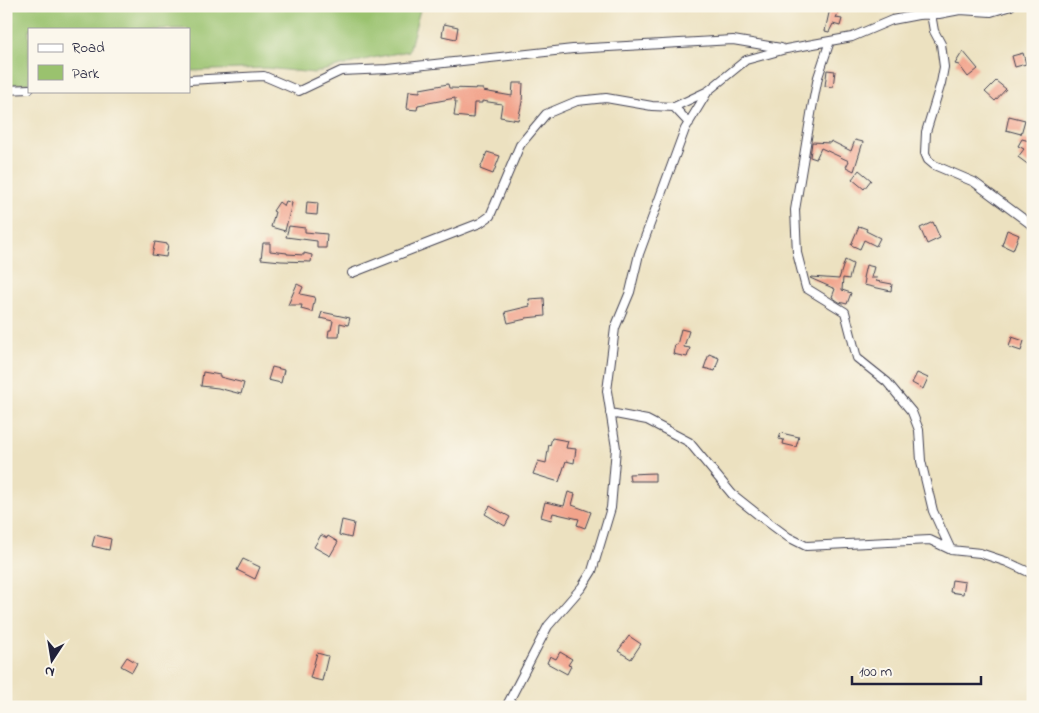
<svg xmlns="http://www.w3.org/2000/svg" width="1039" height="713" font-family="'Indie Flower',sans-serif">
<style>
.green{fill:#9ac26e;stroke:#5e7254}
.building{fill:#f2a38b}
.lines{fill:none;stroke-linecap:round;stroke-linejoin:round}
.street-casing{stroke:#403f4f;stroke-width:10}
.street{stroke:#fff;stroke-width:8}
</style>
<rect width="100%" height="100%" fill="#fbf7ec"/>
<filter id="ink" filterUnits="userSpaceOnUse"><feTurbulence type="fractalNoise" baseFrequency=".02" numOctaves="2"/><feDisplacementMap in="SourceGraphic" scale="10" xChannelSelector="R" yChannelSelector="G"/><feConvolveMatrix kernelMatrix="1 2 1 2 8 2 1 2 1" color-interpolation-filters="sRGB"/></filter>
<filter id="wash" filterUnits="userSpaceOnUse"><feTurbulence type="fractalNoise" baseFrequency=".0096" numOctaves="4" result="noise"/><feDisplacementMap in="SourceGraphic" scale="20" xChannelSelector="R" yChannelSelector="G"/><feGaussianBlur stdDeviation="1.12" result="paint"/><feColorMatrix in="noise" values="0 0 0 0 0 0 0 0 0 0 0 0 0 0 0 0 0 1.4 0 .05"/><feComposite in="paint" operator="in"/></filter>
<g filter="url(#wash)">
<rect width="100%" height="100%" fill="#ece1c0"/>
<path class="green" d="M6 6H421L409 51 372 58 314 73 266 68 189 71V29H29V83L6 85Z"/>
<g id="blocks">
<path class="building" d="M832 6H841L836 18 842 19 840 26 833 24 829 32 825 31 829 13Z
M444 24 458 27 456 39 442 36Z
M963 51 978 69 968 77 959 65 955 64Z
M1023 53 1026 64 1015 67 1012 56Z
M827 70 835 71 833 87 825 86Z
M996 81 1006 89 995 101 985 92Z
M513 83H523L522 102 518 120 500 117 502 104 482 101V103H474L473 118 454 116 456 102H455V98L418 105 417 110 407 109 409 91 420 92V89L448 84 449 88 483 89V91L512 96Z
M1009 116 1025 120 1021 134 1006 130Z
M1022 139 1033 142V162L1030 166 1018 157 1024 149 1018 146Z
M855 140 863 142 854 171 846 167 849 161 821 148 816 159 810 157 812 142 830 143 831 141 851 151Z
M487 152 500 156 493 174 480 169Z
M859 170 871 180 864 189 852 179Z
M286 201 292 203 285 231 271 227 275 212 273 211 279 202 284 206Z
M307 202 318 203 317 215 306 214Z
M933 222 940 238 927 244 920 228Z
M289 226 305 228V232L327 234 326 248H317V241L286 237Z
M859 226 867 229 866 231 880 238 876 246 864 240 860 249 851 245Z
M1007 230 1019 235 1013 250 1002 245Z
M155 242 168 244 166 257 152 255Z
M263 243H270V251L287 253V254L304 255V253L312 255 311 262 281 261 261 259Z
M845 260 853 264 849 279 843 278 842 290 851 293 847 304 839 302 832 297 835 289 810 278 811 277 839 279Z
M866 265 874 267 871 278H877L876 281 892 284 891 291 864 285 865 279 863 278Z
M297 284 303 287 300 294 315 297 312 312 301 309 302 305H288Z
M544 298 545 316 526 318V319L508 323 505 312 530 306 529 299Z
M322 312 350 318 348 325 340 323 339 337H328L329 330H331L333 321 320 318Z
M681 329 689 331 684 347 690 348 687 357 673 354 675 344 677 345Z
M1012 337 1024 341 1021 351 1009 347Z
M709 354 719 358 715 371 704 368Z
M272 367 284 370 281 383 268 380Z
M203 372 220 375V377L244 383 241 394 218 388 201 386Z
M917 373 928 378 923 389 912 383Z
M781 433 799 437 796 447 783 444 784 440 779 439Z
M552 438 568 441 566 448 576 449 574 463 566 461 559 482 533 474 538 461 546 463 549 444 550 445Z
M655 473V481H630L629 474Z
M568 492 575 494 572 505 591 512 585 528 577 525 579 519 553 513 551 520 541 517 545 502 564 506Z
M490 506 510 517 505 526 485 514Z
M342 520 354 523 351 538 339 535Z
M95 535 111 539 109 550 92 546Z
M321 535 327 538 328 536 338 542 330 556 314 547Z
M243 559 260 567 255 579 237 570Z
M952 580 965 582 963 594 950 592Z
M629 636 641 644 631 659 618 651Z
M560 652 572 659 568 665 571 666 567 674 547 663 550 656 556 659Z
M317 653 328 656 322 681 310 678Z
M127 657 137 663 132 672 121 666Z"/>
</g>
</g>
<g filter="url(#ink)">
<use href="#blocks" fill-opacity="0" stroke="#403f4f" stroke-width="1"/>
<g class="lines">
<g class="street-casing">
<path id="street" d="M931 14 934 31 941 44 944 67 941 83 926 132 925 153 928 160 934 165 974 182 1033 226
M830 41 818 77 812 108 795 210 797 253 806 288 845 312 857 358 887 382 912 412 919 430 921 461 933 511 951 550
M189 80 264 76 299 91 341 71 388 69 573 49 733 40 781 48
M6 90 29 89
M674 107 689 123
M352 273 436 240 480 223 490 216 520 145 546 114 577 101 606 98 652 106 674 107 708 91 746 60 786 49 852 37 892 20 918 15 939 14 960 10 991 12 1011 6
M610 413 647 420 689 442 732 494 761 517 788 537 806 546 930 540 951 550 980 553 1007 562 1033 574
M506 707 548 626 582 587 592 571 611 508 616 448 607 391 615 328 630 292 639 254 685 129 708 91"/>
</g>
<use href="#street" class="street"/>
</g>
</g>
<rect width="1039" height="713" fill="none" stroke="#fbf7ec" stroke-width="25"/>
<rect x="28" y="28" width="162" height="65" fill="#fbf7ec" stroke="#a4a2a5"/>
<rect x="38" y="44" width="25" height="8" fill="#ffffff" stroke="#a4a2a5"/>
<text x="72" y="52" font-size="15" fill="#22223b">Road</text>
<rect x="38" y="65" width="25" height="15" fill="#9ac26e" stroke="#a4a2a5"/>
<text x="72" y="78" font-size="15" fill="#22223b">Park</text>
<g transform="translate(52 660) rotate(192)" stroke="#fbf7ec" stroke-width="4" paint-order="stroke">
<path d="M0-4L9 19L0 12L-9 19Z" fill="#22223b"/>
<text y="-8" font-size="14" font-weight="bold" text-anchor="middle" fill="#22223b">N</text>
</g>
<path d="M852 676v8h129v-8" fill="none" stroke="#22223b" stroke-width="2.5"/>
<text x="859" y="676" font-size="15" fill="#22223b" stroke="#fbf7ec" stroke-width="4" paint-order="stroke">100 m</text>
</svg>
